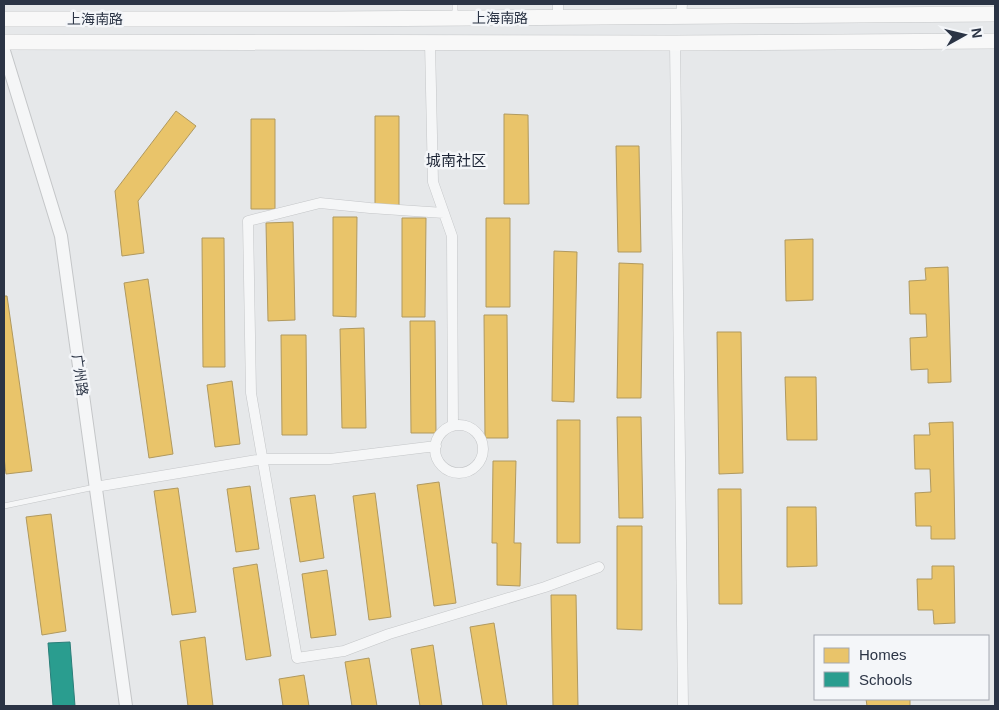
<svg xmlns="http://www.w3.org/2000/svg" width="999" height="710" font-family="Helvetica,'Noto Sans SC',sans-serif">
<style>
.homes{fill:#e9c46a;stroke:#b0995f}
.schools{fill:#2a9d8f;stroke:#2a7e79}
.lines{fill:none;stroke-linecap:round;stroke-linejoin:round}
.service-casing{stroke:#c4c6c8;stroke-width:6}
.minor-casing{stroke:#c4c6c8;stroke-width:11}
.tertiary-casing{stroke:#c4c6c8;stroke-width:14}
.secondary-casing{stroke:#c4c6c8;stroke-width:16}
.service{stroke:#f5f6f7;stroke-width:5}
.minor{stroke:#f5f6f7;stroke-width:10}
.tertiary{stroke:#f5f6f7;stroke-width:12}
.secondary{stroke:#f8f8f8;stroke-width:15}
.labels{text-anchor:middle;stroke-width:5;stroke-linejoin:round;paint-order:stroke}
.street-label{font-size:14px;fill:#2b3445;stroke:#f4f6f9}
.neighbourhood-label{font-size:15px;fill:#1d2536;stroke:#f4f6f9}
</style>
<rect width="100%" height="100%" fill="#e6e8ea"/>
<path class="homes" d="M176 111 196 126 138 201 144 253 122 256 115 191Z
M504 114 528 115 529 204H504Z
M375 116H399V206H375Z
M251 119H275V209H251Z
M616 146H639L641 252H618Z
M333 217H357L356 317 333 316Z
M402 218H426L425 317H402Z
M486 218H510V307H486Z
M293 222 295 320 268 321 266 223Z
M202 238H224L225 367H203Z
M813 239V300L786 301 785 240Z
M554 251 577 252 574 402 552 401Z
M619 263 643 264 641 398H617Z
M948 267 951 382 928 383V369L911 370 910 338 927 337 926 314H910L909 281 926 280 925 268Z
M148 279 173 454 149 458 124 283Z
M4 296H7L32 471 6 474 4 457Z
M484 315H507L508 438H485Z
M410 321H435L436 433H411Z
M364 328 366 428H342L340 329Z
M717 332H741L743 473 719 474Z
M281 335H306L307 435H282Z
M785 377H816L817 440H787Z
M232 381 240 444 215 447 207 385Z
M617 417H641L643 518H619Z
M557 420H580V543H557Z
M953 422 955 539H931V526H916L915 493 931 492 930 469H915L914 435H930L929 423Z
M493 461H516L514 543H521L520 586 497 585V543H492Z
M439 482 456 603 434 606 417 485Z
M250 486 259 549 236 552 227 489Z
M178 488 196 612 172 615 154 491Z
M718 489H741L742 604H719Z
M375 493 391 617 369 620 353 496Z
M315 495 324 558 300 562 290 498Z
M787 507H816L817 566 787 567Z
M51 514 66 631 42 635 26 517Z
M617 526H642V630L617 629Z
M257 564 271 656 246 660 233 568Z
M932 566H954L955 623 934 624 933 610H918L917 579H932Z
M327 570 336 635 311 638 302 574Z
M551 595H576L578 706H553Z
M494 623 507 706H483L470 627Z
M205 637 213 706H188L180 641Z
M433 645 442 706H420L411 649Z
M369 658 377 706H352L345 662Z
M304 675 309 706H283L279 679Z
M866 699H910V706H867Z"/>
<path class="schools" d="M70 642 75 706H53L48 643Z"/>
<g class="lines">
<g class="service-casing">
<path id="service" d="M455 16V4
M4 506 95 487"/>
</g>
<g class="minor-casing">
<path id="minor" d="M558 17V4
M681 17 682 4
M430 43 433 182 452 236 453 426
M675 43 683 706
M444 213 370 208 320 203 248 221 251 393 297 658 344 651 389 634 545 587 599 567
M435 449a24 24 0 1 1 48 0a24 24 0 1 1-48 0Z
M95 487 263 459H330L436 446"/>
</g>
<g class="tertiary-casing">
<path id="tertiary" d="M4 51 61 236 126 706"/>
</g>
<g class="secondary-casing">
<path id="secondary" d="M4 19H333L995 14
M4 42 675 43 995 41"/>
</g>
<use href="#service" class="service"/>
<use href="#minor" class="minor"/>
<use href="#tertiary" class="tertiary"/>
<use href="#secondary" class="secondary"/>
</g>
<g class="labels">
<g class="street-label">
<text x="500" y="23">上海南路</text>
<text x="95" y="24">上海南路</text>
<text transform="translate(80 375) rotate(82)" y="5">广州路</text>
</g>
<g class="neighbourhood-label">
<text x="456" y="166">城南社区</text>
</g>
</g>
<rect width="999" height="710" fill="none" stroke="#2b3445" stroke-width="10"/>
<rect x="814" y="635" width="175" height="65" fill="#f4f6f9" stroke="#a4a8b1"/>
<rect x="824" y="648" width="25" height="15" fill="#e9c46a" stroke="#a4a8b1"/>
<text x="859" y="660" font-size="15" fill="#2b3445">Homes</text>
<rect x="824" y="672" width="25" height="15" fill="#2a9d8f" stroke="#a4a8b1"/>
<text x="859" y="685" font-size="15" fill="#2b3445">Schools</text>
<g transform="translate(964 35) rotate(82)" stroke="#f4f6f9" stroke-width="4" paint-order="stroke">
<path d="M0-4L9 19L0 12L-9 19Z" fill="#2b3445"/>
<text y="-8" font-size="14" font-weight="bold" text-anchor="middle" fill="#2b3445">N</text>
</g>
</svg>
